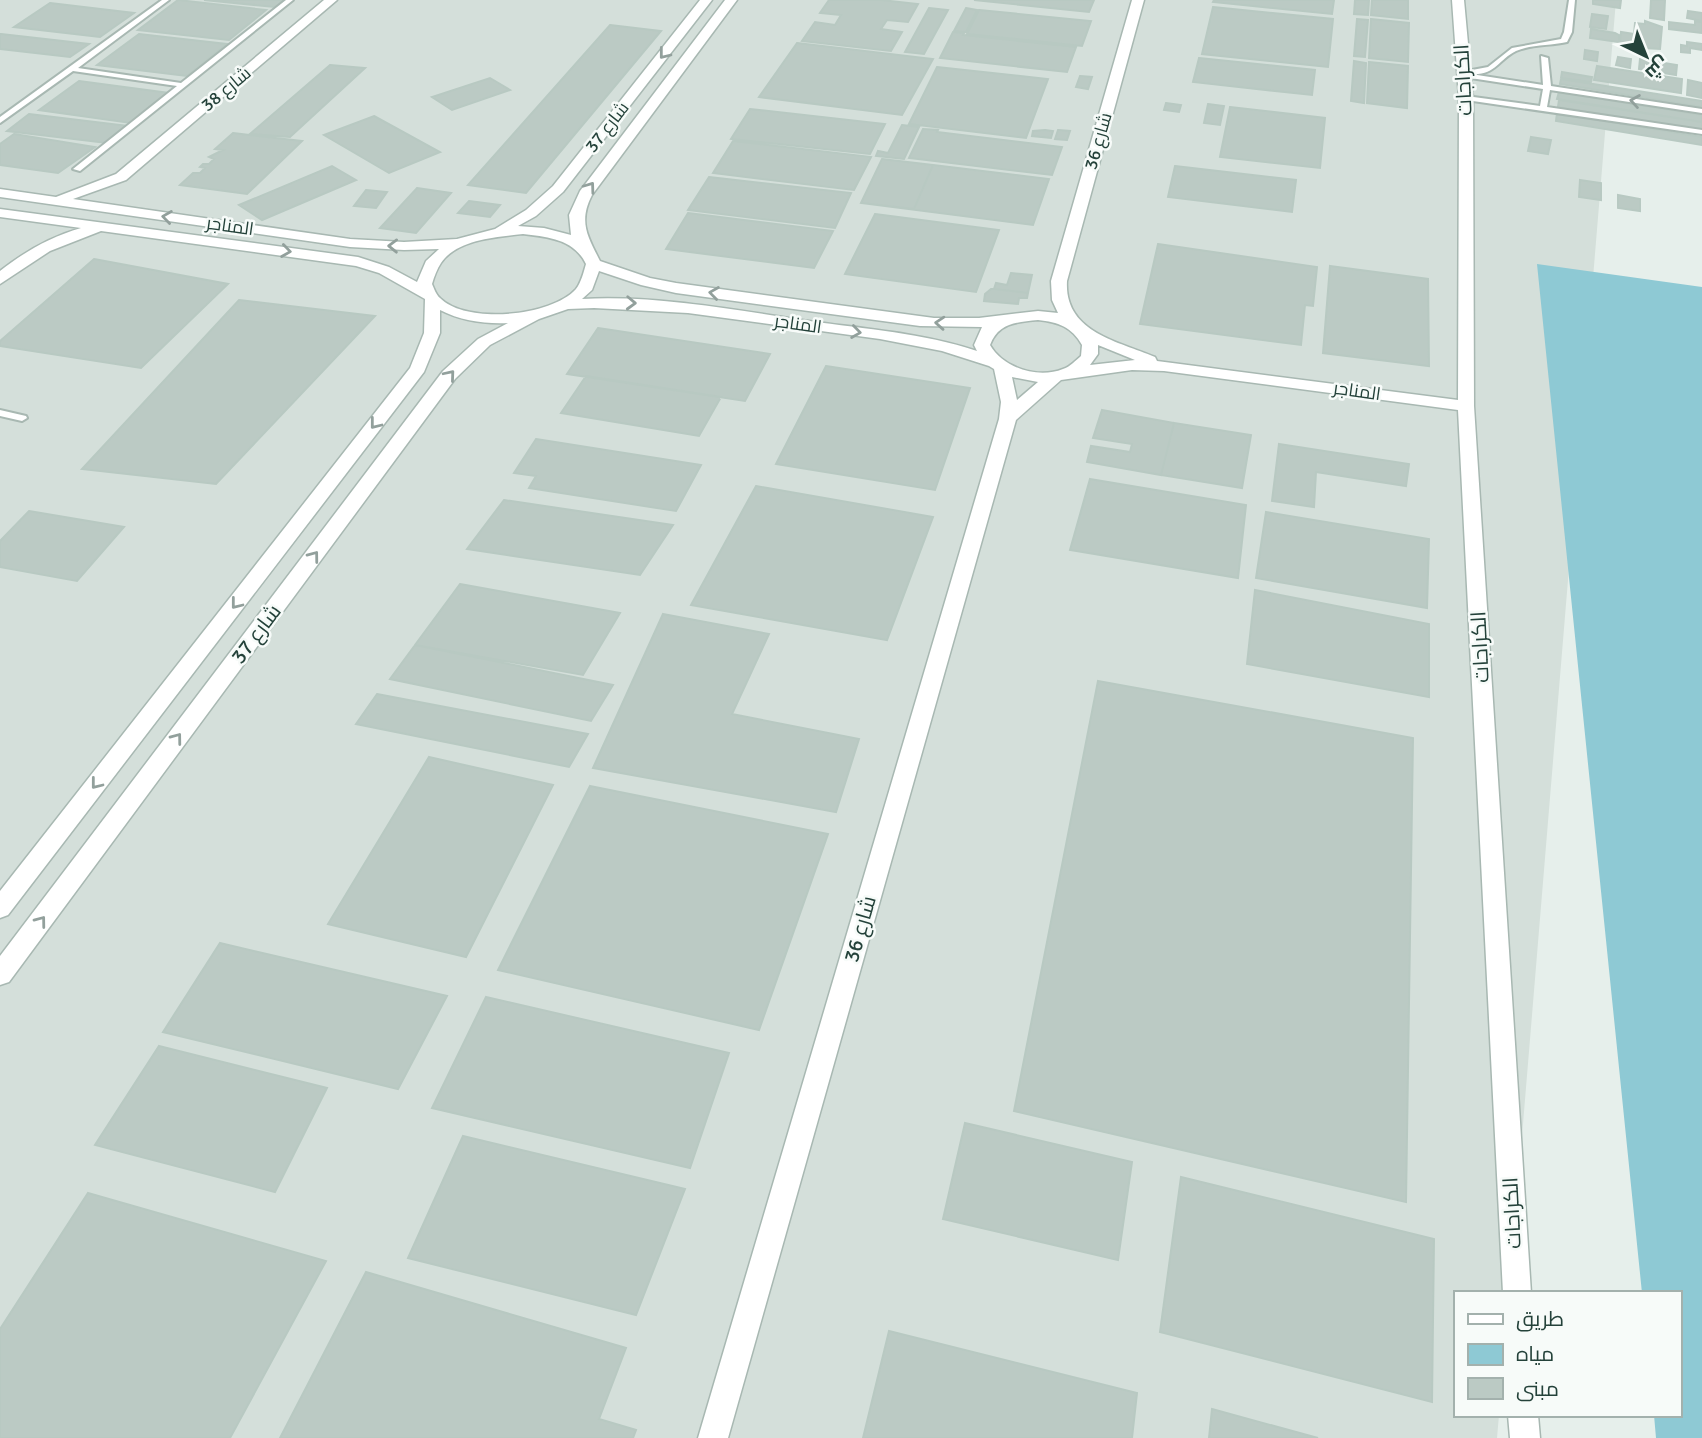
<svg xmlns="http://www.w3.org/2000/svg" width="1702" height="1438" font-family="Signika,Cairo,sans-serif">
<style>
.built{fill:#d4dfda}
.water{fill:#8ec9d4}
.building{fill:#bbcac4;stroke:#b8c9c2;stroke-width:2}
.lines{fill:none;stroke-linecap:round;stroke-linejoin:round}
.lane-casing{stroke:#a8b8b2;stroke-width:4}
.street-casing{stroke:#a8b8b2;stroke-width:3}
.lane{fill:#fff;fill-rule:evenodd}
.street{fill:#fff;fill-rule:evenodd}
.oneway{stroke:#92a09c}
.labels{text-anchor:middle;stroke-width:5;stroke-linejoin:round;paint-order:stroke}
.far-street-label{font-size:18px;fill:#24423a;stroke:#f7fbf9}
.street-label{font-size:21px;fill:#24423a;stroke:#f7fbf9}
</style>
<rect width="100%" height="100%" fill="#e6efeb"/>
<path class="built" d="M0 0H1616L1509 1293H1455V1415H1499L1497 1438H0Z"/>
<path class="water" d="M1537 264 1702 287V1438H1656L1654 1415H1679V1293H1642Z"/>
<path class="building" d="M178 0 266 10 229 40 138 30Z
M204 0H284L275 7Z
M829 0H881L918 4 908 22 887 20 881 29 902 32 891 51 802 41 815 22 835 25 841 15 820 13Z
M974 0H1094L1089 12Z
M1214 0H1334L1332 14 1213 2Z
M1355 0H1369L1368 15 1354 14Z
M1372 0H1408V19L1371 15Z
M1593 0H1621L1620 8 1593 4Z
M1651 0H1665L1664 20 1650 18Z
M50 3 134 13 100 37 14 27Z
M1213 7 1333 19 1328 67 1202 54Z
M929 8 948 10 924 54 905 52Z
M966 8 977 10 966 32 954 31Z
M979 10 1091 21 1082 46 967 34Z
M1688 11 1702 13V21L1687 18Z
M1592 14 1608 16 1606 29 1590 27Z
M1357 19 1368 20 1365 57 1354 56Z
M1371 19 1409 23 1408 62 1369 58Z
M1645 21 1662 27 1660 49 1643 48V45L1620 42 1621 32 1634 34 1635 23 1645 24Z
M1695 21 1702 22V33L1669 29V22L1695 25Z
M610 25 661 31 526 193 468 185Z
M1591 29 1615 33 1619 35V42L1590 38Z
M953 32 964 33 963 35 1076 47 1067 72 940 58Z
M0 34H1L89 44 70 57 0 49Z
M139 34 227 44 187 76 97 65Z
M1687 42 1702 44V50L1690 48V53L1681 52V45L1687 46Z
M797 43 933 59 902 115 759 97Z
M1585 50 1598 52 1597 61 1584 59Z
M1618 57 1631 59 1630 68 1616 65Z
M1199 58 1315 70 1312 95 1193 82Z
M1640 59 1677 65 1676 75 1639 69Z
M1354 61 1366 63 1364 103 1351 101Z
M1369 62 1408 66 1407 108 1367 103Z
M330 65 365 68 290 137 250 134Z
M1597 66 1682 79 1681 93 1594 80Z
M937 67 1048 79 1026 138 909 124Z
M1562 72 1592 77 1591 82 1561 78Z
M1080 76 1092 77 1088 89 1076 87Z
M490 78 510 90 452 110 432 97Z
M1561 79 1702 101V107L1560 84Z
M1688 80 1702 83V98L1687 95Z
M79 81 169 93 131 123 39 110Z
M1559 92 1702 115V122L1557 99Z
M1559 100 1702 122V130L1558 107Z
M1166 103 1181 105 1179 112 1164 110Z
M1208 104 1224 106 1220 125 1204 123Z
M1230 107 1325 118 1320 168 1220 157Z
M750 109 885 124 870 154 731 139Z
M1557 113 1702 137V145L1556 121Z
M29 114 128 126 107 143 7 131Z
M374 116 440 152 389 173 324 135Z
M902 125 919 127 904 159 876 156 878 151 888 153Z
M923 129 938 130 937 132 1062 147 1052 175 909 158Z
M1045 130 1053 131 1051 138 1032 136 1033 131Z
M1058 130 1070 131 1067 140 1055 139Z
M233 133 302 141 247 194 180 185 193 173H200L205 168 200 167 203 164H209L214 159 209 157 223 150 215 149Z
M14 134 95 147 58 173 0 165V144Z
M1531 137 1551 140 1548 154 1528 151Z
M733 141 871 157 854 190 713 173Z
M882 159 933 165 1049 179 1033 225 861 203Z
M882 159 933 165 914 209 861 203Z
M332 166 356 180 262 220 239 205Z
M1175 166 1296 180 1292 212 1168 197Z
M709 177 851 193 835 228 688 210Z
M1580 180 1601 183V200L1579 197Z
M417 188 451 193 416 233 380 228Z
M366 190 387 192 376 208 354 206Z
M1618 195 1640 199V211L1618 208Z
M469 201 500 205 490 217 458 213Z
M688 213 833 231 814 268 666 249Z
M875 214 999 230 976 292 845 274Z
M1158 244 1317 267 1313 306 1305 305 1301 345 1140 324Z
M94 259 228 284 141 368 0 346V341Z
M1330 266 1428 279 1429 366 1323 353Z
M1011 273 1032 275 1028 293 994 289 996 283 1007 285Z
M991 289H994L1028 293 1027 298H1019L1018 304 984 301 985 294Z
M239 300 375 316 216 484 82 469Z
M598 328 770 354 745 401 567 374Z
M826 366 970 388 935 490 776 464Z
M586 376 721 397 699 436 561 413Z
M1102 410 1174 423 1161 475 1087 462 1091 446 1130 452 1132 444 1093 438Z
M1174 423 1251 435 1242 488 1161 475Z
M536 439 701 465 676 511 529 488 536 476 514 473Z
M1279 444 1409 464 1406 486 1316 472 1314 507 1272 501Z
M1090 479 1246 505 1238 578 1070 550Z
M756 486 933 517 887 640 691 605Z
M504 500 673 525 640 575 467 549Z
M29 511 124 527 77 581 0 567V541Z
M1266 512 1429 539 1427 608 1256 578Z
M460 584 620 613 583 675 415 645Z
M1255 590 1429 624V697L1247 664Z
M663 614 769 634 732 714 859 739 836 812 593 768Z
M415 645 613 685 591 721 390 679Z
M1098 681 1413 738 1406 1202 1014 1111Z
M377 694 588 734 569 767 356 724Z
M429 757 553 785 466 957 328 924Z
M590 786 828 834 759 1030 498 970Z
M220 943 447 996 398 1089 163 1032Z
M486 997 729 1053 690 1168 432 1108Z
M159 1046 327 1088 275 1192 95 1145Z
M965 1123 1132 1162 1118 1260 943 1219Z
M463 1136 685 1189 636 1315 408 1258Z
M1181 1177 1434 1239 1432 1402 1160 1332Z
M88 1193 326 1261 230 1438H0V1329Z
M366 1272 626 1348 599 1419 636 1430 633 1438H280Z
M889 1331 1137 1393 1132 1438H863Z
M1212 1409 1318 1438H1209Z"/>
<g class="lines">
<g class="lane-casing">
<path id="lane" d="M162 0H169L78 68 181 83 286 0H293L80 171 73 169 177 86 73 71 0 123V117Z
M1569 0H1575L1572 32 1567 42C1550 46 1532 44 1516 51 1498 60 1496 75 1472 74V70L1488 67 1512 48 1561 39 1564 32Z
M1541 56 1548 58 1551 86 1702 109V113L1550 90 1547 107 1702 130V134L1466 100 1462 98 1466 96 1540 106 1543 89 1464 77 1460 75 1464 73 1543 85Z
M0 410 26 416 27 418 22 421 0 416Z"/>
</g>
<g class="street-casing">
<path id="street" d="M324 0H337L126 180 73 199 350 239 404 242 457 239 495 229 526 210 553 186 700 0H712L563 192 536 216 518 226 544 228 571 235 569 215 580 191 725 0H737L592 195C578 222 588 237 600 261L650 278 676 283 934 318H979L1038 311 1058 313 1052 300 1051 281 1132 0H1144L1067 281C1064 332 1117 341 1155 357L1157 361 1458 400 1459 98 1452 0H1464L1473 98 1474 406 1531 1293H1503L1458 410 1164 371 1132 370 1061 380 1016 420 728 1438H698L999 419 1001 402 994 369 989 366 942 351 880 339 688 313 594 308 568 309 539 319 490 345 455 379 9 982 0 985V956L443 371 478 339 508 323C485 324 461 321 440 310V333L424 372 8 915 0 918V891L410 368 424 333 425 299 379 273 356 266 101 231 50 251 0 284V271C24 252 50 237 81 228L0 217V209L358 257 389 267 417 282 426 261 439 249 404 250 350 247 0 197V189L56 197 116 174ZM523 234C548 237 574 239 586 264 584 271 581 283 576 289 552 316 467 325 440 298 436 295 434 288 432 284 434 277 437 269 441 263 457 239 497 237 523 234ZM599 271 641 285 676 293 920 326 982 327 974 345 977 351C923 333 866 329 809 321 734 310 658 295 582 299L592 290ZM1038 320C1058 322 1072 327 1082 345L1081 356C1076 360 1070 367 1063 369 1038 379 1003 368 990 345 998 323 1017 322 1038 320ZM1098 345 1135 360 1090 365 1098 354ZM1012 377 1038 382 1017 400Z
M1508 1415H1538L1540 1438H1510Z"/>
</g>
<use href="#lane" class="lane"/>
<use href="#street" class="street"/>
</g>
<defs><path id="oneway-chevron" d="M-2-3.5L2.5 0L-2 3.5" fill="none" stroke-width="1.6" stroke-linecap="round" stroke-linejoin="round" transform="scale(1.75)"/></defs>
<g class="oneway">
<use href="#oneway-chevron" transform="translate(664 54) rotate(128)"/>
<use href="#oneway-chevron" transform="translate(1635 101) rotate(-171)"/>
<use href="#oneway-chevron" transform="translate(590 187) rotate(-54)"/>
<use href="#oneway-chevron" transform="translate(167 217) rotate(-172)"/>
<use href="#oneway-chevron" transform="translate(393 246) rotate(-179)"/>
<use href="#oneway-chevron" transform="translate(286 251) rotate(8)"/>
<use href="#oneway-chevron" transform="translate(714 293) rotate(-172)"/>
<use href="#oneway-chevron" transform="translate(631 303) rotate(2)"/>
<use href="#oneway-chevron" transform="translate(940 323) rotate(-176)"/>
<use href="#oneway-chevron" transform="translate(856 332) rotate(8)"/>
<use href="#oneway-chevron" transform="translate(450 375) rotate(-50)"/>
<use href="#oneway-chevron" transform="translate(375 424) rotate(128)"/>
<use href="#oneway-chevron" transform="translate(314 556) rotate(-53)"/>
<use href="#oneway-chevron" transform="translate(236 604) rotate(128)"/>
<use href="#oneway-chevron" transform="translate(177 738) rotate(-53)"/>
<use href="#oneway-chevron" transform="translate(96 784) rotate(128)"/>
<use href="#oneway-chevron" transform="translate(41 921) rotate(-53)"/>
</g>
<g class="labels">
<g class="far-street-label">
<text transform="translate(226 89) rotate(-40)" y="6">شارع 38</text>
<text transform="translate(607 127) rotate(-52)" y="6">شارع 37</text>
<text transform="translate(1098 141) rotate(-74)" y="6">شارع 36</text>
<text transform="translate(230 226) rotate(8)" y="6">المناجر</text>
<text transform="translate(798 324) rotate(8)" y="6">المناجر</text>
<text transform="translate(1357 391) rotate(8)" y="6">المناجر</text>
</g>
<g class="street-label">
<text transform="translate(1463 80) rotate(-93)" y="7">الكراجات</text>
<text transform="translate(256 634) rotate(-53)" y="7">شارع 37</text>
<text transform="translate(1480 647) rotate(-93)" y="7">الكراجات</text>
<text transform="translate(860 929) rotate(-74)" y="7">شارع 36</text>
<text transform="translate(1512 1213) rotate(-93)" y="7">الكراجات</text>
</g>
</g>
<rect x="1454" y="1291" width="228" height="126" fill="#f7fbf9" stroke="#a3b1ad" stroke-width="2"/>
<rect x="1468" y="1314" width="35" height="10" fill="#ffffff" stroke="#a3b1ad" stroke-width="2"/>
<text x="1516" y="1326" font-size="21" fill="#24423a">طريق</text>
<rect x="1468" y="1344" width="35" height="21" fill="#8ec9d4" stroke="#a3b1ad" stroke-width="2"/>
<text x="1516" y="1361" font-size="21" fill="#24423a">مياه</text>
<rect x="1468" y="1378" width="35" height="21" fill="#bbcac4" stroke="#a3b1ad" stroke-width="2"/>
<text x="1516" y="1396" font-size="21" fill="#24423a">مبنى</text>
<g transform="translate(1646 56) rotate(137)" stroke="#f7fbf9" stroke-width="5" paint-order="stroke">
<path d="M0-5L12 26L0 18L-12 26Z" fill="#24423a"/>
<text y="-10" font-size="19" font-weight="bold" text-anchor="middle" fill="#24423a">ش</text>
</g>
</svg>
